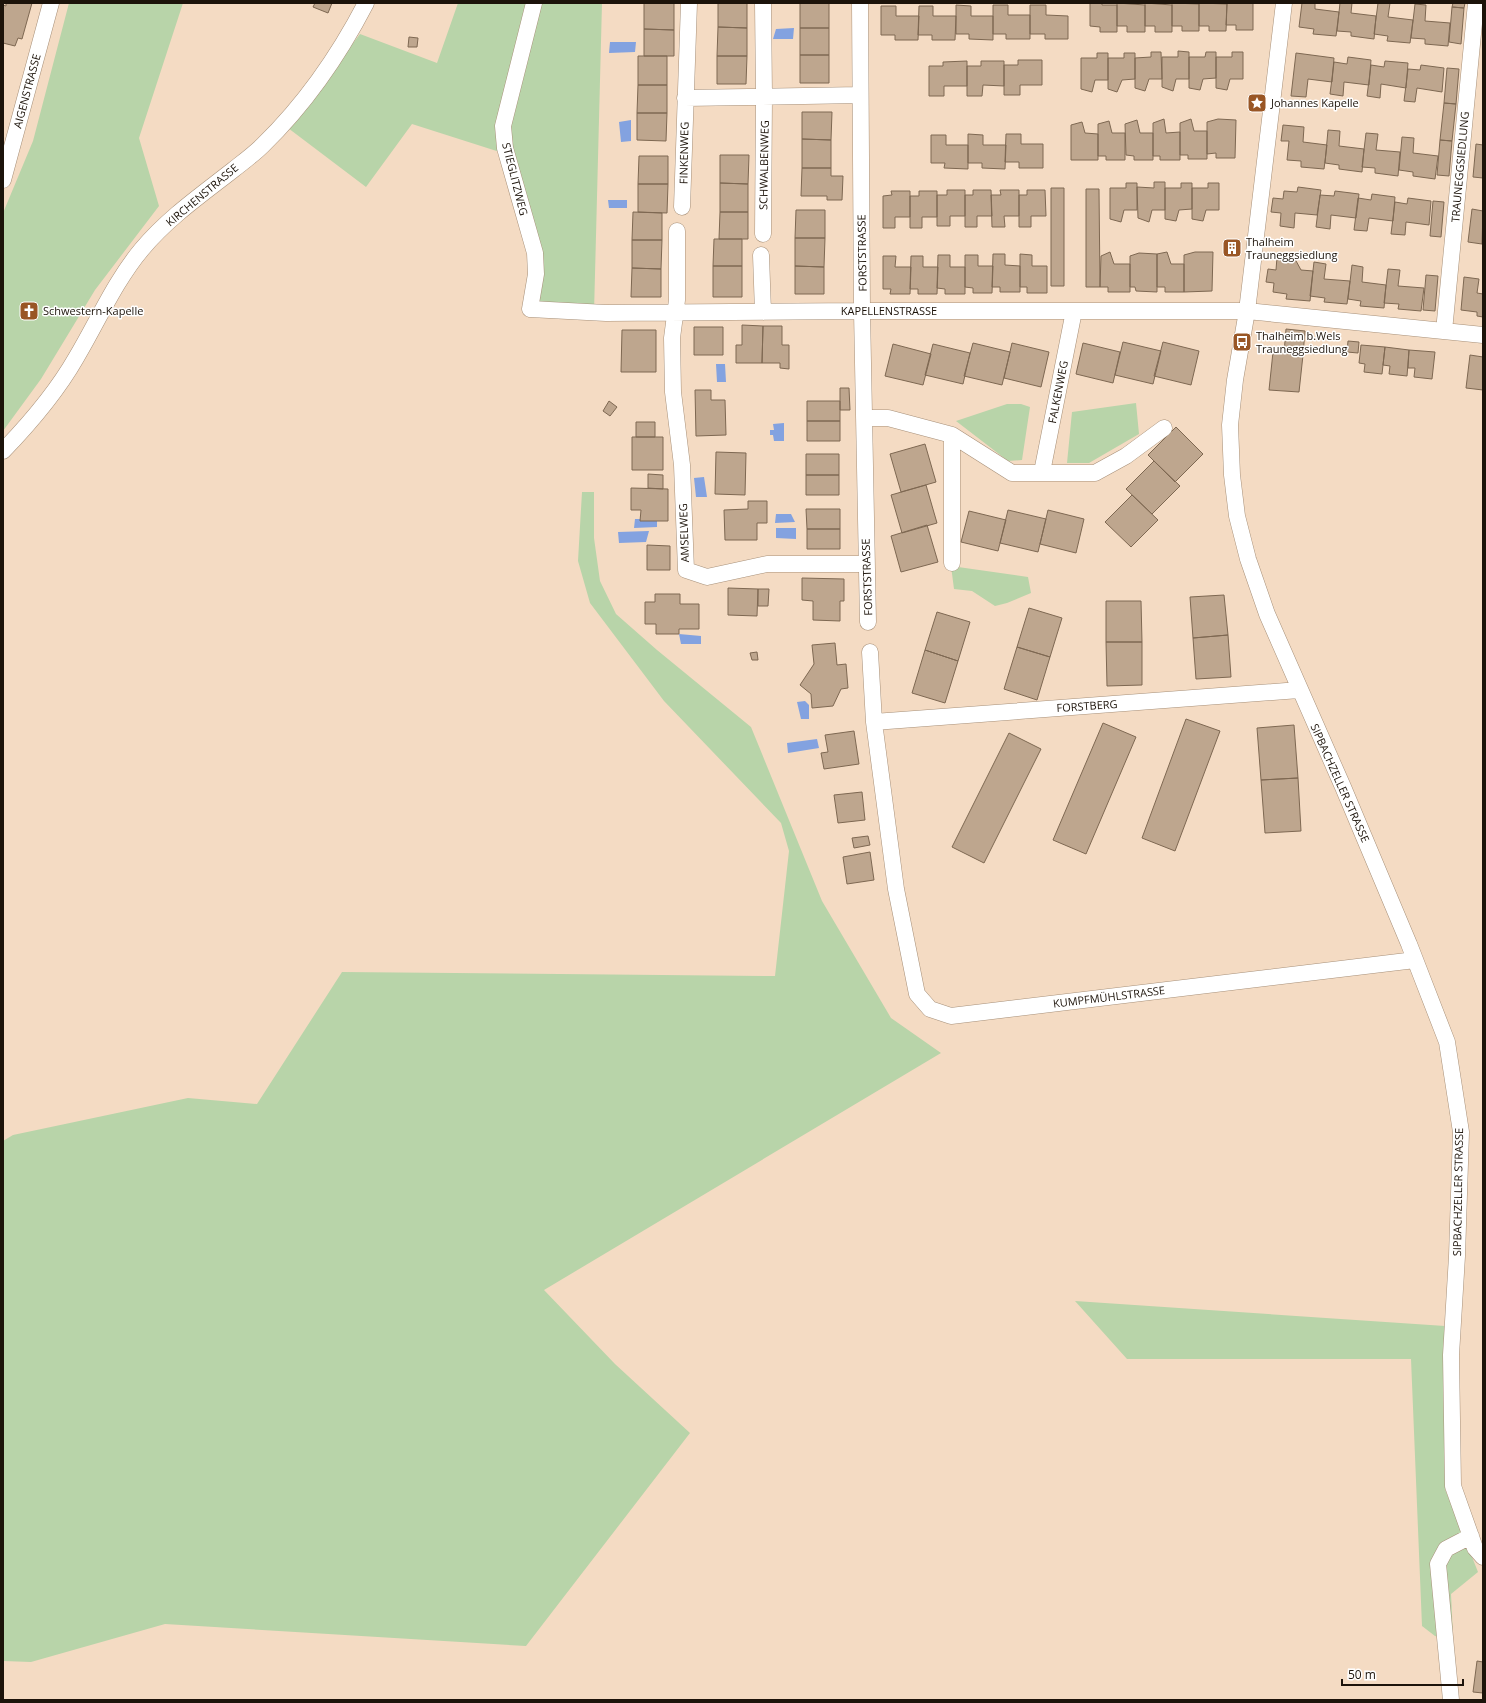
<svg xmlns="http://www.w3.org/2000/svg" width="1486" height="1703" font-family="'Open Sans',sans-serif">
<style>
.green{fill:#b8d4a9}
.water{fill:#83a2e0}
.building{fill:#bea68e;stroke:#7e6852}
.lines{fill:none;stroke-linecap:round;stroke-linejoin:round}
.minor-casing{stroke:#a79079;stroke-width:17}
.minor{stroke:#fff;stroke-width:16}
.labels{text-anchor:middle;stroke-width:3;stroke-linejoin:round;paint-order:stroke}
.street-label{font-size:11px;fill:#1c130a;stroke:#fff}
.poi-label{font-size:11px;fill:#1c130a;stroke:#fff;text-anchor:start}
</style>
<rect width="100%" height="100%" fill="#f4dbc3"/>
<path class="green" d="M69 3H183L139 138 159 206 95 290 41 379 3 431V213L33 141Z
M458 3H602L594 313 530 309 536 274 506 154 412 124 366 187 288 128 360 34 437 63Z
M1136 403 1139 434 1089 463H1067L1072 412Z
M1007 404H1021L1030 407 1022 460 1008 461 956 421Z
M582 492H594V538L600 581 616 614 657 650 751 727 822 901 891 1018 941 1053 544 1290 615 1364 690 1433 526 1646 165 1624 31 1662 3 1661V1141L13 1135 188 1098 257 1104 342 972 775 976 789 851 781 823 664 701 590 603 578 561Z
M951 566 1028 577 1031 593 1007 603 995 606 972 591 954 589Z
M1075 1301 1445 1326V1489L1478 1572 1451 1594 1453 1636 1446 1639 1435 1636 1422 1626 1411 1359H1127Z"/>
<path class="water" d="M794 28 793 39H773L776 29Z
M610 42H636L635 52 609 53Z
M631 120V141L621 142 619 122Z
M608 200H627V208H609Z
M716 364H725L726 382H717Z
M784 423V441H774L773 435H770V430H774L773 424Z
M704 477 707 497H696L694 478Z
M776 514H791L795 522 775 523Z
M635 519H657V527L634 528Z
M776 528H796V539L776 538Z
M649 531 646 542 619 543 618 532Z
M679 634 701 636V644H681Z
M805 701 809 705V719H801L797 702Z
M817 739 819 748 788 753 787 743Z"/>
<path class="building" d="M6 3H32L22 39 18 38 15 46 3 43V5L6 6Z
M315 3H332L328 13 313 7Z
M644 3H674V30L644 29Z
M718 3H747V28L718 27Z
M800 3H829V28H800Z
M1090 3H1102V5H1117V32H1100V27L1090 26Z
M1117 3 1145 5V32H1127V26H1117Z
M1145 3 1172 5V32H1155V26H1145Z
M1172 3 1199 4V31H1182V26H1172Z
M1199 3 1227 4 1226 31H1209V26H1199Z
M1227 3H1253V30H1236V25H1226Z
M1302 3H1315V9L1339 12 1336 36 1313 34 1314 29 1299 27Z
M1340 3H1352L1351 13 1376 16 1374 39 1351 36V32L1337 31Z
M1378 3H1390L1388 17 1413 20 1410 43 1387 41 1388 36 1374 34Z
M1453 3H1465L1464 8 1452 7Z
M1415 4 1426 5 1425 21 1450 23 1448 46 1425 44V39L1411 38Z
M956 5 971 6V16H993V40L969 39V34H956Z
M993 5H1008V15H1030V39H1006V34H993Z
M1030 5H1046V15L1068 16V39H1045V34H1030Z
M881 6H896V16H919L918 40H895V35H881Z
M919 6H933V16H956L955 40H932V35H918Z
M1452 7 1464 8 1461 44 1449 42Z
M718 27 747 28V56H717Z
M800 28H829V55H800Z
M644 29 674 30V56H644Z
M409 37 418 38 417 47H408Z
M1178 51 1189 52V79H1176L1173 91 1162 87V57H1178Z
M1151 52H1161L1162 79H1149L1145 91 1135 88V58L1151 57Z
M1206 52H1216V78L1203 79 1200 90 1189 88V57H1205Z
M1232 52H1243V79H1230L1227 90 1216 88V57H1232Z
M1097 53H1108V80H1095L1092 92 1081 89V58H1097Z
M1124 53H1135V79L1122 80 1117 92 1108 89V58H1124Z
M1296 53 1334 58 1332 82 1308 79 1306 97 1291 96Z
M800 55H829V83H800Z
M638 56H667V85H638Z
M717 56H747L746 84H717Z
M1348 57 1371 60 1369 85 1344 82 1343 96 1330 94 1334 62 1347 64Z
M1018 60H1042V85H1020V95H1004V65H1018Z
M967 61V86H944V96H929V66H943V62Z
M981 61H1004V86L983 85 982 96H967V66H981Z
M1385 61 1408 63 1406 88 1381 84 1380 98 1367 96 1371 65 1384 67Z
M1421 65 1444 68 1442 92 1417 88 1415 102 1404 101 1408 69 1420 70Z
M1447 68 1459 69 1456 104 1444 103Z
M638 85H667V113H637Z
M1444 103 1456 104 1452 141 1440 140Z
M802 112H832L831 140 802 139Z
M637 113H667L666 141 637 140Z
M1164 119 1166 133 1180 132V160H1160V156H1153V123Z
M1191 119 1194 131H1207V159H1188V155H1180V123Z
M1218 119 1236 120 1235 158H1216V153L1207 154V122Z
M1137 120 1140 133H1153V160H1134V156L1126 155 1125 124Z
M1109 121 1112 133H1125V160H1106V156H1098V124Z
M1082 122 1085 133 1098 134V160H1071V125Z
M1283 125 1304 127 1303 142 1327 145 1324 169 1301 167V161L1287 160 1289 141H1281Z
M1328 130 1340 131 1339 146 1364 149 1362 172 1339 169V165L1325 163Z
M1366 133 1378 134 1376 150 1400 152 1398 176 1375 173V168L1362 167Z
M968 134 983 135V145H1006L1005 169 982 168V163H968Z
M1006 134H1021V144H1043V168H1019V162H1005Z
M931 135H946V145H968V169L944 168 945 163H931Z
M1402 137 1414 138 1413 153 1438 156 1435 179 1413 176V172L1399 170Z
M802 139 831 140V168H802Z
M1440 140 1452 141 1449 176 1437 175Z
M1476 144 1483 145V178L1473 177Z
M720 155H749L748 184 720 183Z
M639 156H668V184H638Z
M802 168H831V176H843L842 200H827V196H801Z
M1154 182H1165V210H1152L1149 222 1138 218 1137 187 1154 188Z
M720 183 748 184V212H720Z
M1126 183H1137V210H1124L1121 222 1110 219V188H1126Z
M1181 183H1192V209L1179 210 1176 221 1165 219V188H1181Z
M1208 183H1219V210H1206L1203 221 1192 219V188H1208Z
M638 184H668L667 213 638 212Z
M1298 187 1321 190 1317 215 1295 213 1294 228 1280 226 1281 213 1271 212 1273 198 1283 199 1284 191 1297 192Z
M1051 188H1064V286H1051Z
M1086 189H1099L1100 287H1086Z
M947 190H965V216H950V226H937V195H947Z
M973 190H991L992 216H977V227H965V195H973Z
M1000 190H1019V216H1004L1005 227H992L991 195H1001Z
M1027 190H1045L1046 216H1031V227H1019V195H1027Z
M891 191H910V217H895V228H883V196L892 195Z
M919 191H937V217H922V228H910V196H919Z
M1335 191 1359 194 1356 218 1331 215 1330 229 1316 227 1320 195 1334 196Z
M1372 194 1395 197 1393 221 1369 218 1367 231 1354 230 1358 198 1371 200Z
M1408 198 1431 201 1429 225 1406 222 1405 235 1391 234 1395 202 1407 204Z
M1433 201 1444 202 1441 237 1430 236Z
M1472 209 1483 211 1482 244 1468 242Z
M796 210H825V238H795Z
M633 212 662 213V240H632Z
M720 212H748V239H719Z
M795 238H825L824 267 795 266Z
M714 239H742V266H713Z
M632 240H662L661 269 632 268Z
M1230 242 1236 243 1235 254 1229 253Z
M1110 252 1114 264H1130V292H1108V287H1100L1101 256Z
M1167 252 1171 264H1184V292H1165V287H1157V254Z
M1195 252H1213L1212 291 1184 292V255Z
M1139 253 1157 254V292L1136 291 1135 287H1130V256Z
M993 254H1005V265L1020 266V292H1000V287H992Z
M1020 254 1032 255V266H1047V293H1027V287H1020Z
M938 255H950V267H965V294H945V289L937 288Z
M965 255H978V266H993L992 293H973V288L965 287Z
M883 256H896L895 267H911L910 294H890L891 289H883Z
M911 256H923V267H938L937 294H918V289H910Z
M1277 257 1295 259 1301 270 1313 271 1310 301 1286 299 1287 294 1273 292 1274 283 1266 282 1268 269 1276 270Z
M1314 262 1326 264 1324 279 1350 281 1347 304 1324 302 1325 298 1310 296Z
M1352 265 1363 267 1362 282 1386 285 1384 308 1360 306 1361 301 1348 299Z
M713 266H742V297H713Z
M795 266 824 267V294H795Z
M632 268 661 269V297H631Z
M1388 269 1400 270 1398 286 1424 288 1421 311 1398 309 1399 304 1384 303Z
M1426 275 1438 276 1435 311 1423 310Z
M1464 277 1479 279 1477 293 1483 294V317L1477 316V312L1461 310Z
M742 325 763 326 762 363H736V345H742Z
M763 326H782V345H789V369L780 368V363H762Z
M694 327H723V355H694Z
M1286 329 1305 331 1303 355 1284 353Z
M622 330H656V372H621Z
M1348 341 1359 342 1358 353 1347 352Z
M1123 342 1161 351 1153 384 1115 375Z
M1163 342 1199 351 1191 385 1154 376Z
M973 343 1010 352 1002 385 964 376Z
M1012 343 1049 352 1041 387 1004 378Z
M1083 343 1120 352 1113 383 1076 374Z
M893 344 931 354 923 385 885 376Z
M933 344 970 353 963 384 925 375Z
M1361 345 1385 347 1382 374 1364 372 1365 364 1359 363Z
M1385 347 1409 350 1407 376 1389 374 1390 366 1383 365Z
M1409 350 1435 352 1432 379 1414 377 1415 368H1408Z
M1273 352 1303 355 1299 392 1269 390Z
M1470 355 1483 357V390L1466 388Z
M840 388H849L850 410H840Z
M695 390H711V400H725L726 435 696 436Z
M609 401 617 407 610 416 603 411Z
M807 401H840V421H807Z
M807 421H840V441H807Z
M636 422H655V437H636Z
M1176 427 1203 454 1175 482 1148 455Z
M632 437H663V470H632Z
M925 444 936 482 901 492 890 454Z
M716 452 746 453 745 495 715 494Z
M806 454H839V475H806Z
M1154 461 1180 486 1152 514 1126 489Z
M648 474 663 475V489L648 488Z
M806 475H839V495H806Z
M926 485 937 523 902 533 891 495Z
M631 488 668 489V521H640L641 510H631Z
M1132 495 1158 520 1131 547 1105 522Z
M748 501H767V523H757V540H725L724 510 748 509Z
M806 509H840V529H807Z
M1008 510 1046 519 1038 552 1000 543Z
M1048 510 1084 519 1076 553 1040 544Z
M969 511 1006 520 998 551 961 542Z
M927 525 938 562 901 572 891 536Z
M807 529H840V549H807Z
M647 545 670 546V570H647Z
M802 578 844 579V601H840V621L813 620V601L802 600Z
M728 588 758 589 757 616 728 615Z
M758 589H769L768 606H758Z
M655 594H680V604H699V629H679V634H656V624H645V602H655Z
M1224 595 1228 635 1193 638 1190 597Z
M1106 601H1141L1142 642H1106Z
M1029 608 1062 618 1050 657 1017 647Z
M937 612 970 622 958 661 925 650Z
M1228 635 1231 677 1196 679 1193 638Z
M1106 642H1142V685L1107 686Z
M835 643 837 665 846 664 848 688 841 689 833 706 812 708 811 694 800 685 814 664 812 645Z
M1017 647 1050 657 1037 700 1004 689Z
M925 650 958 661 945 703 912 693Z
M757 652 758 660H752L750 653Z
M1186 719 1220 731 1175 851 1142 838Z
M1103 723 1136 737 1086 854 1053 840Z
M1294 725 1298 778 1261 780 1257 728Z
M854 731 859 764 824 769 821 753 828 752 825 735Z
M1009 733 1041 749 984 863 952 847Z
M1298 778 1301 831 1265 833 1261 780Z
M862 792 865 820 838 823 834 795Z
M868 836 870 845 854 848 852 838Z
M870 852 874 880 847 884 843 857Z
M1477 1661 1483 1662V1693L1473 1692Z"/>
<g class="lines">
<g class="minor-casing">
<path id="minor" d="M534 3 503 126 505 148 535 253 536 274 530 309 606 313 862 311H1247L1483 335
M763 3 764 96 763 234
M860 3 862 311 868 622
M1284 3 1247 311 1235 380 1230 425 1232 475 1237 516 1248 559 1267 614 1343 787 1409 944 1447 1042 1461 1132 1457 1256 1451 1355 1453 1486 1475 1548 1483 1557
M685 98 860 95
M3 180 51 3
M682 207 689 3
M677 231V300L672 338 673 392 682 465 686 570 707 577 767 564H866
M761 255 763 312
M1444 331 1476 3
M864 418H888L952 435 1012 473H1095L1126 456 1164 428
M3 451C31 422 56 393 76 358 97 323 115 281 142 249 168 218 201 195 233 170 243 162 254 154 263 145 305 104 339 55 366 3
M1042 472 1074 311
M952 563V435
M870 652 874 722 896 889 917 994 930 1009 951 1016 1415 960
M874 722 1299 690
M1451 1700 1438 1564 1446 1549 1471 1536"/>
</g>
<use href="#minor" class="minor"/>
</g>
<defs>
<g id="sight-square" transform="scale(1)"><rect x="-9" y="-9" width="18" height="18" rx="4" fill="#995625" stroke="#fff"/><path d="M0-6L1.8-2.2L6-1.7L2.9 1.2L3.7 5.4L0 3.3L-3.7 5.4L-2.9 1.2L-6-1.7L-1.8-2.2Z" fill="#fff"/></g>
<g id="building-square" transform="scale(1)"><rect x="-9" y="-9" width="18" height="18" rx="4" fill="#995625" stroke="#fff"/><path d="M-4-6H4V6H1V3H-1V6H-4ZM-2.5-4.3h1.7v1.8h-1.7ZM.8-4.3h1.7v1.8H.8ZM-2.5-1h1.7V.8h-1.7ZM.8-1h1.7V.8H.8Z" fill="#fff"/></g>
<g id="church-square" transform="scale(1)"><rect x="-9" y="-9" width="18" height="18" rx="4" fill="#995625" stroke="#fff"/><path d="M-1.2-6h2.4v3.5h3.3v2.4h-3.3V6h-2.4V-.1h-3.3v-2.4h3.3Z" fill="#fff"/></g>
<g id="bus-square" transform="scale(1)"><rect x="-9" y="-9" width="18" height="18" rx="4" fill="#995625" stroke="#fff"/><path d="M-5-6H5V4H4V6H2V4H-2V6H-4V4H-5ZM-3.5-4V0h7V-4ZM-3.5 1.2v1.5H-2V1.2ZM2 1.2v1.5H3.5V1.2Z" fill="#fff"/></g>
</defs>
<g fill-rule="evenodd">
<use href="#sight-square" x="1257" y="103"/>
<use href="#building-square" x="1232" y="248"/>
<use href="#church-square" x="29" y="311"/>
<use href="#bus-square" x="1242" y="342"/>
</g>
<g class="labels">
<g class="street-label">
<text transform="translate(27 91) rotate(-75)" y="4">AIGENSTRASSE</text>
<text transform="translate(684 153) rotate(-89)" y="4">FINKENWEG</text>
<text transform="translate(764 165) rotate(-89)" y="4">SCHWALBENWEG</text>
<text transform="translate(1460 167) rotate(-85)" y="4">TRAUNEGGSIEDLUNG</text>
<text transform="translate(515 179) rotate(76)" y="4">STIEGLITZWEG</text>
<text transform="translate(202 195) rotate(-40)" y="4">KIRCHENSTRASSE</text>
<text transform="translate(862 253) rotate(-91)" y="4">FORSTSTRASSE</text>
<text x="889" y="315">KAPELLENSTRASSE</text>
<text transform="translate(1058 392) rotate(-79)" y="4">FALKENWEG</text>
<text transform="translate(684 533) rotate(-92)" y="4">AMSELWEG</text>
<text transform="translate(867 577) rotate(-92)" y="4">FORSTSTRASSE</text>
<text transform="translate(1087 706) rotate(-4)" y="4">FORSTBERG</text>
<text transform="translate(1340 783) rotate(66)" y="4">SIPBACHZELLER STRASSE</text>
<text transform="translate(1109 997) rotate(-7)" y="4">KUMPFMÜHLSTRASSE</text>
<text transform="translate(1458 1192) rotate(-89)" y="4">SIPBACHZELLER STRASSE</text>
</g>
<g class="poi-label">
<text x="1271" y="107">Johannes Kapelle</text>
<text x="1246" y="246">Thalheim<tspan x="1246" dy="13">Trauneggsiedlung</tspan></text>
<text x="43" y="315">Schwestern-Kapelle</text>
<text x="1256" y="340">Thalheim b.Wels<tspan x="1256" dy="13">Trauneggsiedlung</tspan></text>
</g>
</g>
<rect width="1486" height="1703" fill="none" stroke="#1c130a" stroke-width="8"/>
<path d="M1342 1679v6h121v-6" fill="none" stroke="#1c130a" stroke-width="2"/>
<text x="1348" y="1679" font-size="12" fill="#1c130a" stroke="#ffffff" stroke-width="3" paint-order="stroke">50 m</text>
</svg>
